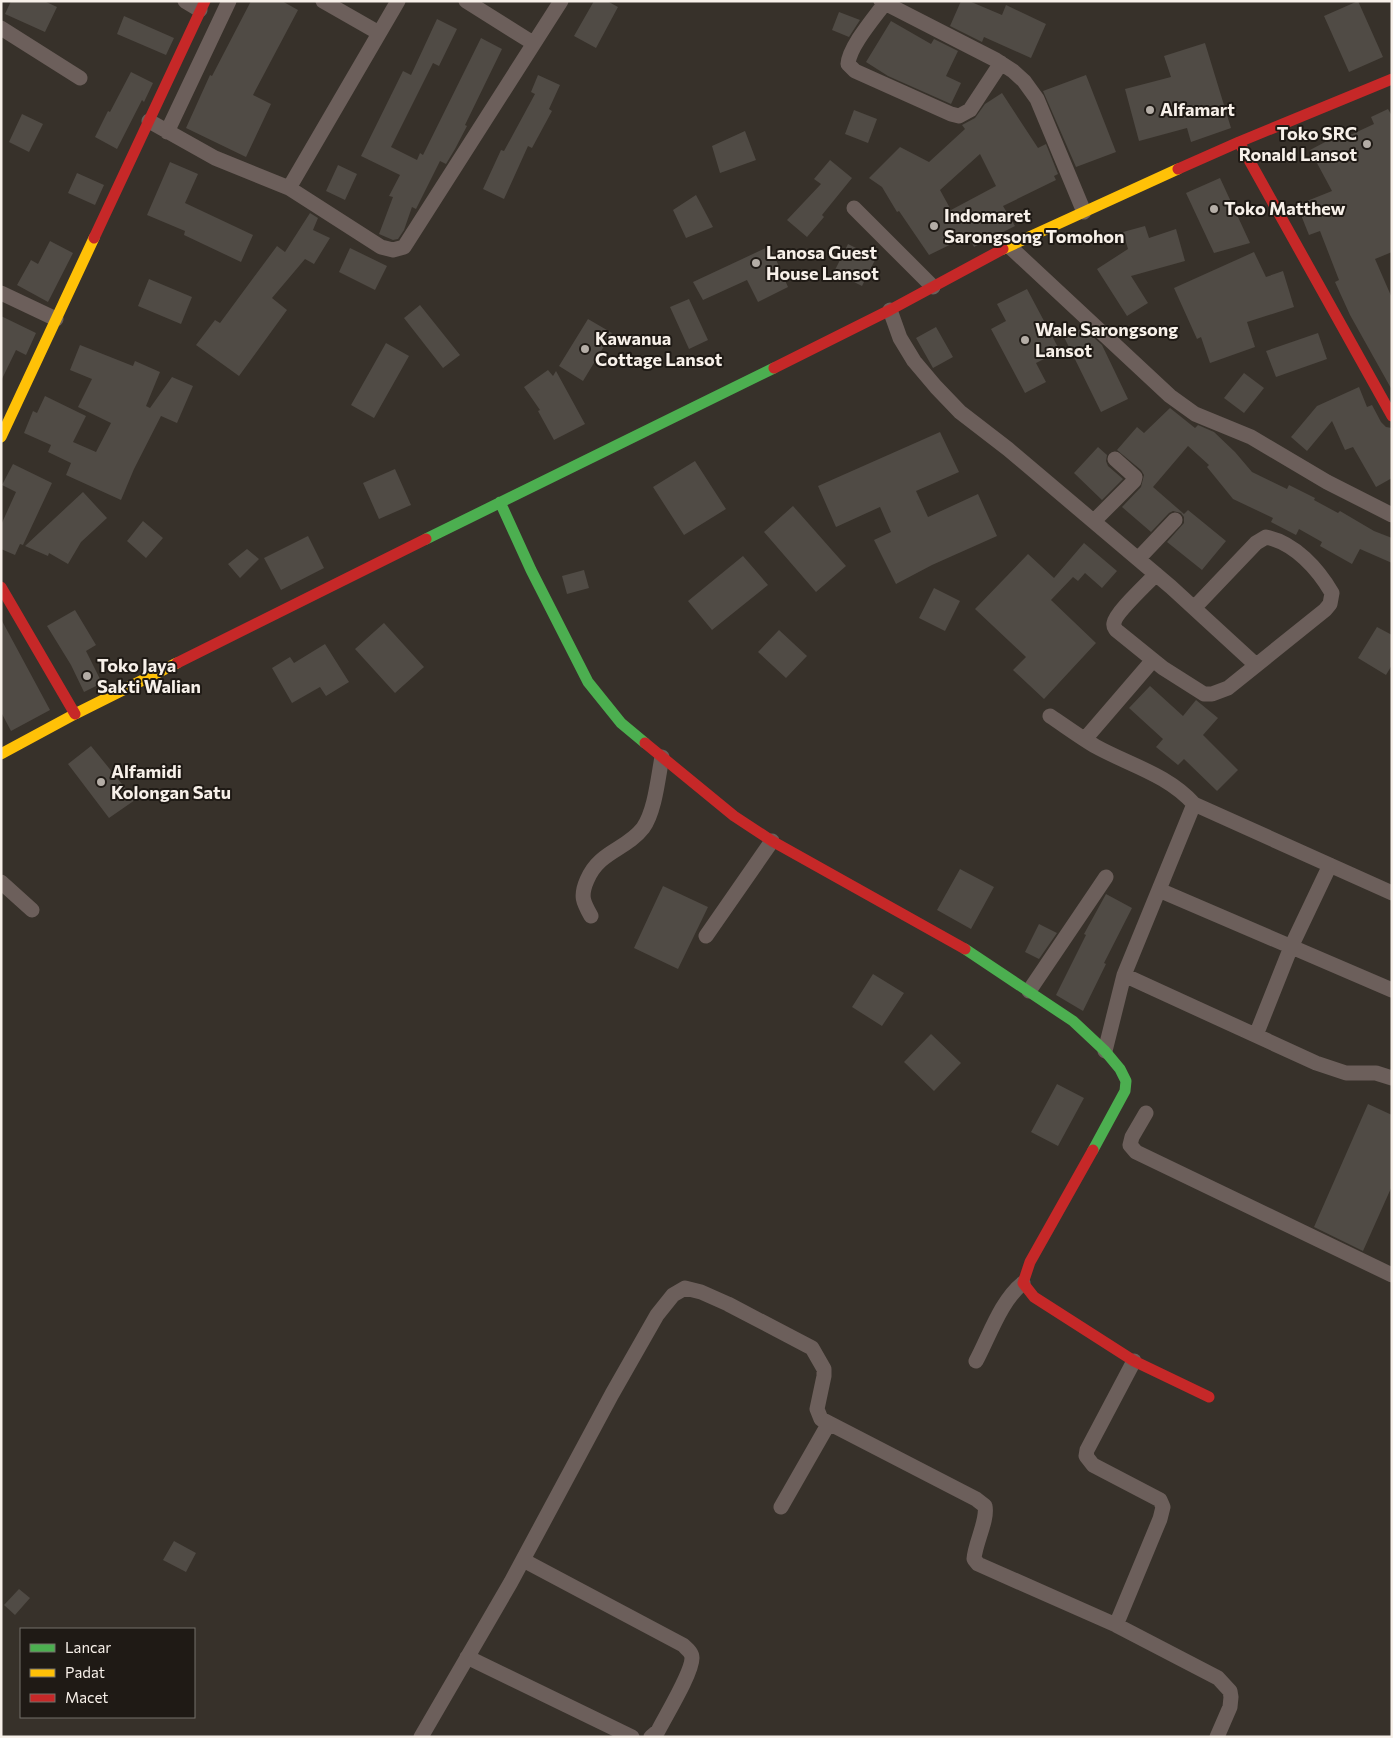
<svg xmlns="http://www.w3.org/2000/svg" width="1393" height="1738" font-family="Commissioner,sans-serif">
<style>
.building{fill:#504b45;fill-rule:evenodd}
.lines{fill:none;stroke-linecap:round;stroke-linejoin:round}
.street{stroke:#6c5f5b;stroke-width:15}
.fast{stroke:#4caf50;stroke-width:11}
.slow{stroke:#ffc107;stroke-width:11}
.jam{stroke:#c62828;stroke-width:11}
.poi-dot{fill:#b4ada6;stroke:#1f1a15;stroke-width:2}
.labels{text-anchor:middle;stroke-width:4;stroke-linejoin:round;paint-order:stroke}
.poi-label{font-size:18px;font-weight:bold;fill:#f7f0e9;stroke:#1f1a15;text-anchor:start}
</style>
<rect width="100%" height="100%" fill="#37312a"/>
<path class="building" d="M11 1H44L57 7 45 32 5 14Z
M251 1H282L298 10 253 95 271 104 246 157 186 128 210 75 212 76Z
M594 1H607L618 7 596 48 574 36Z
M961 1H969L1002 15 1006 5 1046 24 1031 58 984 37 982 42 950 26Z
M1358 1 1383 57 1349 72 1324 16Z
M839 12 860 20 849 37 832 30Z
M124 16 174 38 166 55 117 34Z
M437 19 457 29 439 66 433 63 391 147 417 160 420 153 423 155 481 38 502 49 465 125 467 126 455 149 446 164 440 161 416 209 412 207 404 230 398 239 393 240 379 234 393 197 389 196 400 175 361 156 403 71 411 75Z
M891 21 931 44 934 39 958 51 946 76 961 83 951 104 888 76 866 62Z
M1205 43 1231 128 1191 142 1187 128 1139 141 1125 89 1171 77 1164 56Z
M131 72 153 83 144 102 142 100 117 149 95 137 108 111 110 112Z
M538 75 560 85 549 109 552 111 532 148 528 146 504 199 483 189 501 150 504 151 535 94 531 92Z
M1086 75 1116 152 1076 167 1043 91Z
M1002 93 1038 148 1046 144 1058 174 1054 176 1056 180 1003 206 1015 226 974 247 968 236 929 255 899 211 897 212 882 187 869 178 900 147 929 162 965 129 962 125 975 118 985 104ZM980 154 996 186 951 210 940 190Z
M1388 109 1392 116V252L1375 259 1392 298V390L1350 315 1335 282 1339 280 1320 231 1309 235 1297 205 1332 191 1310 150 1344 132 1346 137 1374 124 1371 117Z
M854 110 877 119 868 143 845 134Z
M22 114 43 124 29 152 9 142Z
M745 131 756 160 720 173 712 146Z
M830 160 852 178 822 215 824 217 807 237 787 220 821 184 814 179Z
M170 162 198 174 185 203 253 235 241 262 184 235 185 231 147 215Z
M338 165 357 174 345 200 326 191Z
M77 173 104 185 95 205 68 193Z
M1220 178 1250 243 1214 253 1186 193Z
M696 195 713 227 686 238 673 210Z
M310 213 318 218 313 230 330 238 314 264 305 259 272 298 287 310 239 376 196 345 215 320 220 323 277 246 285 252Z
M1145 226 1149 238 1176 229 1185 261 1131 276 1148 303 1127 316 1097 269 1128 249 1123 232Z
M50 241 73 253 48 302 17 285 31 260 38 264Z
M848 244 876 258 862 286 834 272Z
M770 246 788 287 758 302 747 280 703 300 693 282Z
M350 248 387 266 375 290 339 272Z
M1254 252 1266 277 1283 271 1294 307 1247 322 1255 347 1210 363 1201 337 1197 339 1174 288Z
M149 279 192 297 181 324 138 306Z
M1027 289 1060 351 1036 363 1046 382 1025 393 991 329 1006 321 997 304Z
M689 299 708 340 689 349 670 307Z
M420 305 460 355 443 368 404 318Z
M1 316 36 333 26 355 16 350 1 381Z
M588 319 612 333 583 381 559 366Z
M936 327 953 357 933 368 916 338Z
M1083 328 1102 345 1128 399 1101 412 1064 337Z
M1318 333 1327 359 1276 377 1266 351Z
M386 343 409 356 374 418 351 405Z
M80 345 133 366 135 361 160 372 146 406 150 408 172 377 193 386 177 423 161 416 134 469 121 500 66 475 71 463 48 452 51 445 24 433 33 411 37 413 45 396 86 416 73 442 96 452 111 423 78 407 92 379 70 370Z
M548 370 553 376 556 371 585 424 554 440 538 411 540 410 524 387Z
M1244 373 1264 388 1244 413 1224 398Z
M1359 387 1367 407 1372 405 1381 422 1386 427 1392 428V478L1376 487 1353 447 1345 450 1332 421 1307 451 1291 437 1317 406Z
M1170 408 1195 428 1198 425 1214 432 1235 452 1252 472 1287 489 1289 485 1315 498 1314 500 1338 513 1340 511 1374 531 1392 538V563L1360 549 1352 564 1320 546 1322 542 1299 529 1296 535 1271 522 1273 518 1233 499 1207 467 1209 465 1188 446 1153 487 1184 514 1188 510 1226 541 1202 570 1167 542 1184 523V517L1181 513 1173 511 1169 513 1151 532 1122 507 1141 487 1144 475 1141 470 1117 450 1137 427 1144 433Z
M940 432 959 472 916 491 928 517 978 494 997 536 932 565 896 584 874 540 891 532 880 507 836 527 818 486Z
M1098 447 1107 455 1106 461 1108 466 1123 479 1102 500 1074 473Z
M695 461 726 509 684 535 653 487Z
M13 464 52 483 23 545 20 544 15 555 1 549V525L16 492 2 485Z
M395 469 411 505 379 519 363 483Z
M83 492 107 518 81 542 68 564 49 553 48 556 25 546Z
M793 506 846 566 816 592 764 532Z
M143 521 163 538 146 558 127 541Z
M308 536 324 568 281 590 264 558Z
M1084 543 1117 571 1102 588 1085 573 1078 581 1073 577 1051 600 1096 643 1044 699 1013 670 1026 657 975 609 1028 554 1054 578Z
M247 549 259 559 240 578 228 564Z
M743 556 768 585 712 630 688 601Z
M584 570 589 588 567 594 562 576Z
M934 588 960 601 945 631 919 618Z
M75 610 96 645 86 651 102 683 84 692 71 665 47 626Z
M1 619 50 710 11 731 1 712Z
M384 623 424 667 395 693 355 649Z
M1377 627 1392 635V665L1386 675 1358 658Z
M779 630 807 656 786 678 758 652Z
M325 644 349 682 326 696 320 687 292 703 272 668 290 657 294 663Z
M1150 686 1183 716 1196 700 1218 718 1203 735 1238 770 1217 791 1184 759 1178 765 1156 747 1163 739 1129 708Z
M91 746 135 800 109 818 68 764Z
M960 869 994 887 971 929 937 910Z
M663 886 708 907 678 969 634 948Z
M1106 894 1132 908 1104 963 1106 964 1083 1011 1056 995 1086 935 1084 934Z
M1039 924 1057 933 1039 959 1025 952Z
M873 974 904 993 882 1026 852 1007Z
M931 1034 961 1063 934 1091 904 1062Z
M1057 1084 1084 1098 1058 1146 1031 1132Z
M1368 1104 1392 1115V1186L1363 1251 1314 1227Z
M174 1541 196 1553 186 1572 163 1560Z
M19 1589 30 1598 15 1615 4 1605Z"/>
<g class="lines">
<path class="street" d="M185 1 200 10
M323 1 379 33
M466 1 533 43
M881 1 996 60 1013 71 1024 81 1037 99 1084 212
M885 3C874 18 849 47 848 64L855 71 951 114 959 116 970 110 1001 63
M1 28 80 78
M149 121 215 158 289 188 381 247 393 250 404 247 561 1
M167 132 229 1
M289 188 398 1
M854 208 933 287
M1009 246 1170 396 1195 414 1251 437 1327 482 1392 515
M1 293 56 319
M890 310 900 338 914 361 936 387 960 412 1008 449 1171 587 1256 665
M1094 521 1134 481 1135 477 1115 459
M1138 559 1175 520
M1156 574C1148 583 1115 613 1114 623 1113 626 1115 628 1116 630L1163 668 1204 694H1212L1228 688 1325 610 1330 604 1332 593C1318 569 1295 543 1266 537L1256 543 1194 608
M1050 716C1065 726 1080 737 1095 746 1129 765 1167 774 1194 804L1392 893
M1085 739 1153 660
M1 882 32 910
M1159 890 1392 990
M591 916C583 902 580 896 587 880 599 851 626 850 643 828 655 811 658 778 662 757
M706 936 772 841
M1124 975 1316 1063 1346 1073H1376L1392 1078
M1029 991 1106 877
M1256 1035 1291 947 1330 865
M1105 1051 1124 975 1194 804
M1146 1113 1132 1137 1130 1145 1136 1152 1392 1275
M976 1361C989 1337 1001 1300 1023 1283
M781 1507 829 1423
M523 1560 683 1645C687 1649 692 1652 692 1658 692 1673 666 1715 658 1731L651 1737
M1116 1625 1160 1519 1163 1507 1160 1500 1093 1465 1086 1456 1087 1450 1134 1361
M467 1657 632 1737
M421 1737 511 1582 612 1394 657 1315 673 1295 685 1288 701 1292 728 1304 812 1348 824 1369V1376L817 1409 821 1419 976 1499 985 1506C988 1520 975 1543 974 1559L978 1564 1116 1625 1218 1678 1230 1691 1231 1697 1230 1707 1217 1737"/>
<path class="fast" d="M500 502 531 570 588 682 621 723 645 743
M426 539 774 368
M965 949 1073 1021 1105 1051 1120 1069 1126 1081 1125 1091 1093 1150"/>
<path class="slow" d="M1003 249 1178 169
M1 437 94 238
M1 754 75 714 177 663"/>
<path class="jam" d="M1239 142 1392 416
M1178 169 1239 142 1392 79
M94 238 205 1
M774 368 890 310 1003 249
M1 587 75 714
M177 663 426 539
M645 743 734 816 772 841 965 949
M1093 1150 1030 1262 1023 1283 1034 1297 1134 1361 1209 1397"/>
</g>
<g class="poi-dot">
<circle cx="1150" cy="110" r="5"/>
<circle cx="1367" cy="144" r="5"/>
<circle cx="1214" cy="209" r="5"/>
<circle cx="934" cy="226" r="5"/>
<circle cx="756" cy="263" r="5"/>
<circle cx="1025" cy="340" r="5"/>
<circle cx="585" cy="349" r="5"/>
<circle cx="87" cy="676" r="5"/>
<circle cx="101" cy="782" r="5"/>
</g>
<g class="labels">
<g class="poi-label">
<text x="1160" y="116">Alfamart</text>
<text x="1357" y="140" text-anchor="end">Toko SRC<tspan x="1357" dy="21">Ronald Lansot</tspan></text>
<text x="1224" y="215">Toko Matthew</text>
<text x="944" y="222">Indomaret<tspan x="944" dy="21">Sarongsong Tomohon</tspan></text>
<text x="766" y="259">Lanosa Guest<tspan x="766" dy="21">House Lansot</tspan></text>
<text x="1035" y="336">Wale Sarongsong<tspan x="1035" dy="21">Lansot</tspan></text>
<text x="595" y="345">Kawanua<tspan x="595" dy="21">Cottage Lansot</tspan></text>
<text x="97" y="672">Toko Jaya<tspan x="97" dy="21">Sakti Walian</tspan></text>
<text x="111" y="778">Alfamidi<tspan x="111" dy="21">Kolongan Satu</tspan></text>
</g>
</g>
<rect width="1393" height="1738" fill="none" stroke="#f7f0e9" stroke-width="5"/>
<rect x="20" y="1628" width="175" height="90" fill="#1f1a15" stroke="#75706a"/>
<rect x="30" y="1644" width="25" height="8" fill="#4caf50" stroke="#75706a"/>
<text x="65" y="1653" font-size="15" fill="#f7f0e9">Lancar</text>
<rect x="30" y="1669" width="25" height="8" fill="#ffc107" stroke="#75706a"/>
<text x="65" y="1678" font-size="15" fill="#f7f0e9">Padat</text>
<rect x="30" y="1694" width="25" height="8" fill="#c62828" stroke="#75706a"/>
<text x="65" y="1703" font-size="15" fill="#f7f0e9">Macet</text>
</svg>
